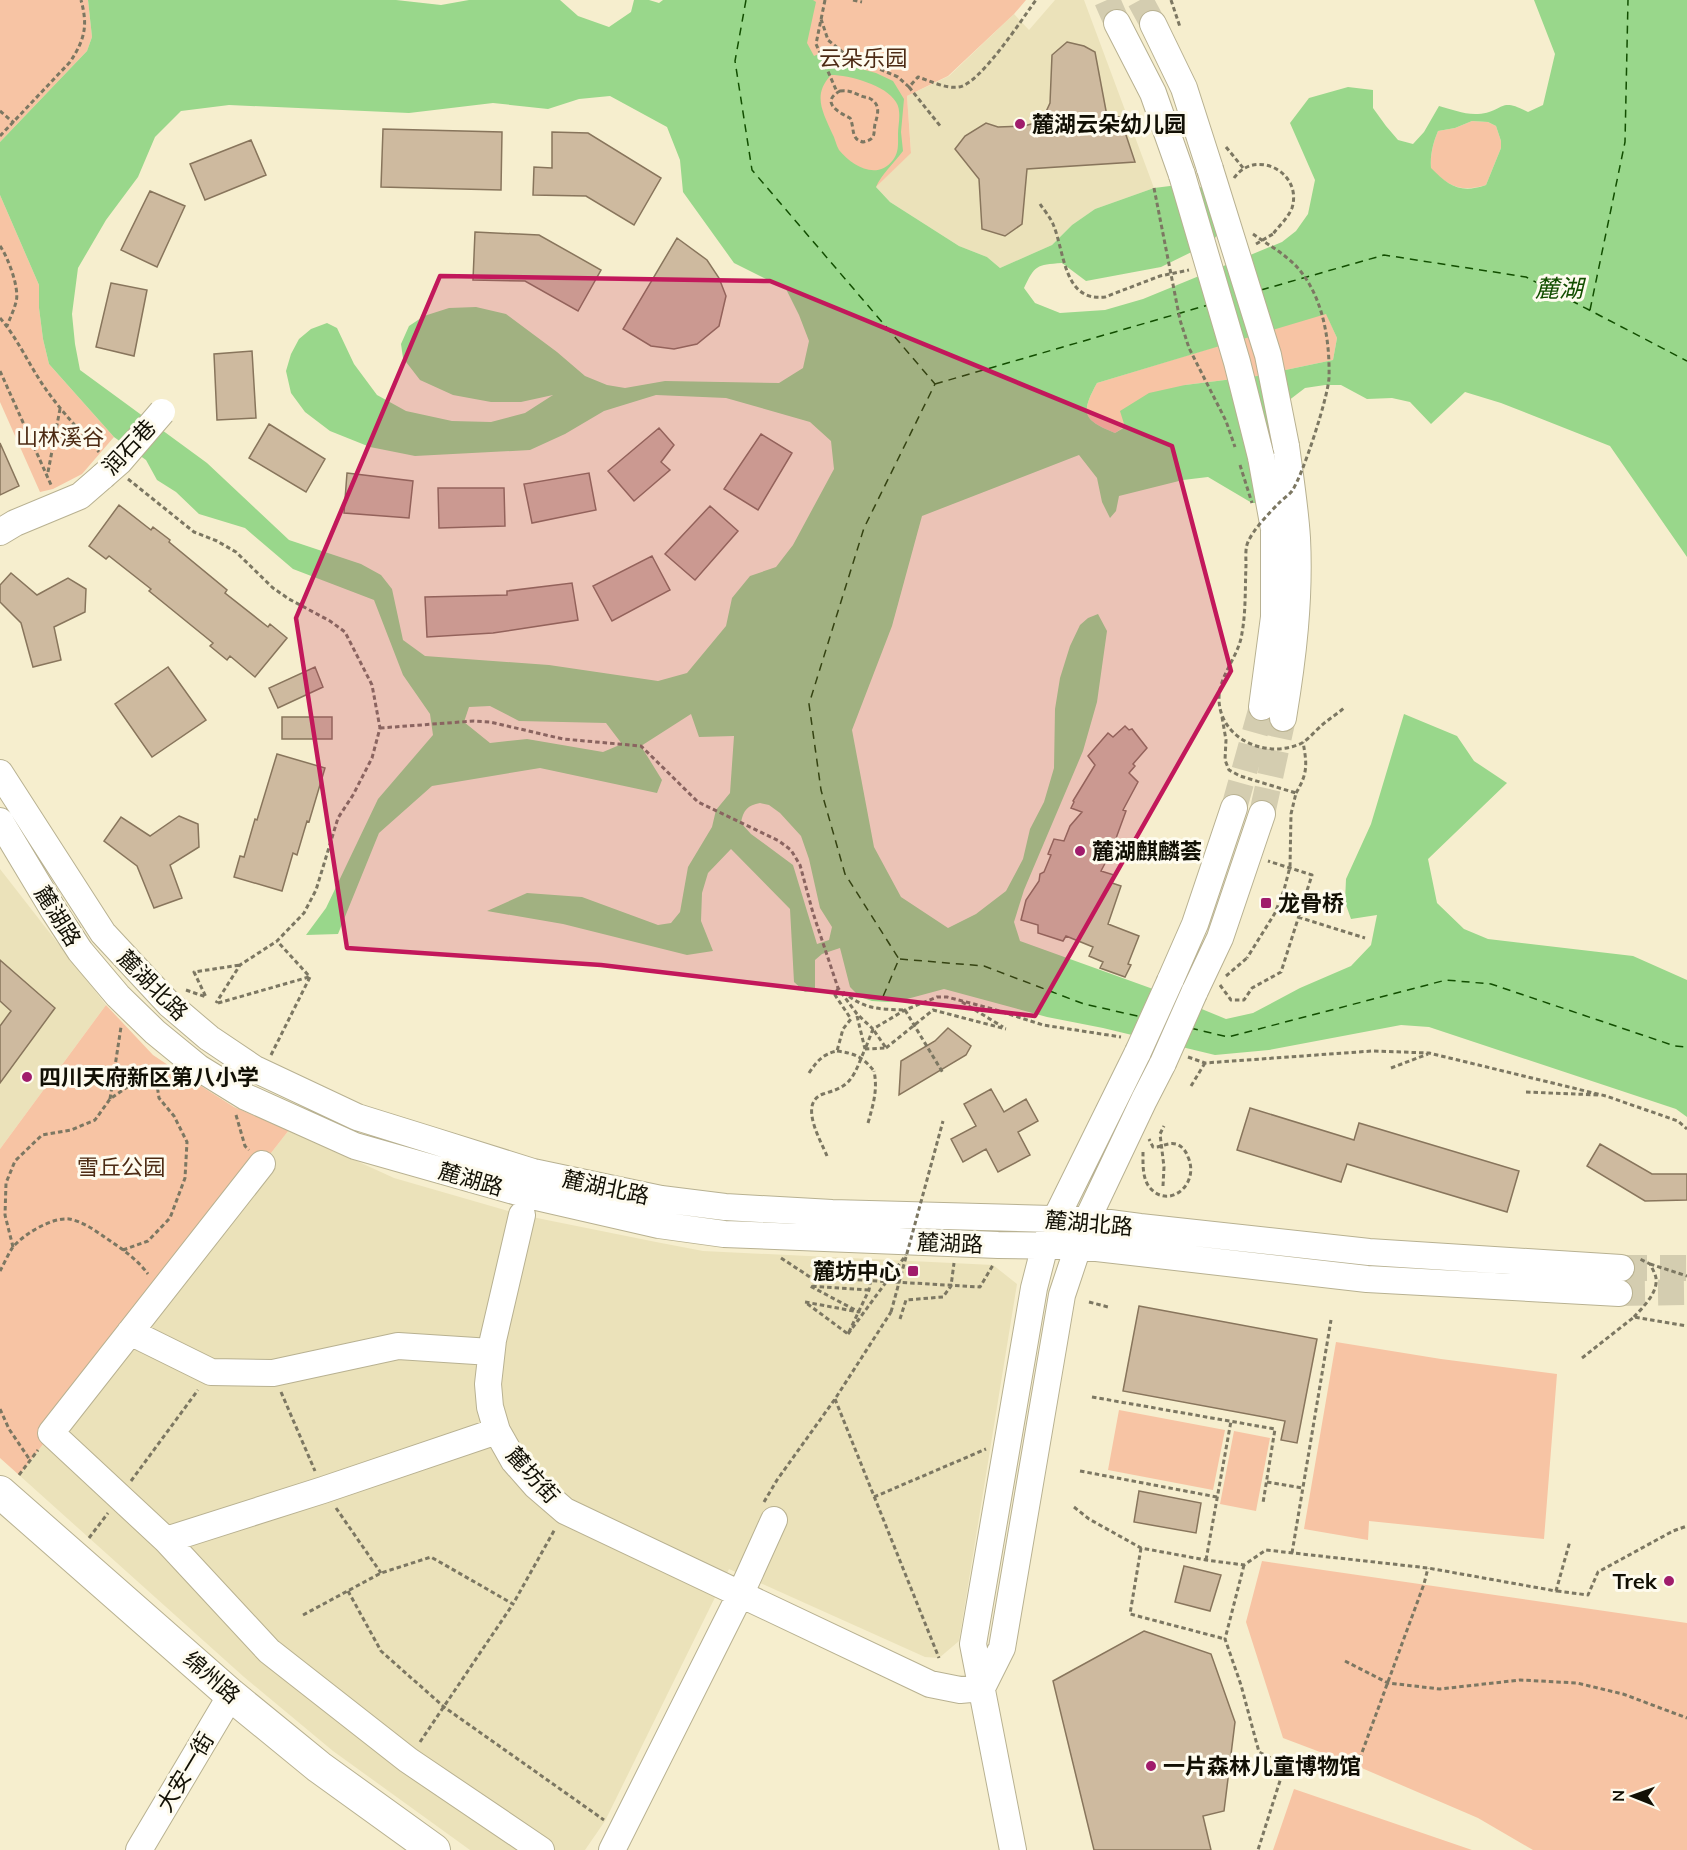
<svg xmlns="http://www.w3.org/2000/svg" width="1687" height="1850" font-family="Mulish,'Noto Sans SC',sans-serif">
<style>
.built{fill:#ebe2ba}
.green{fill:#f7c4a4}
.water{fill:#99d78b;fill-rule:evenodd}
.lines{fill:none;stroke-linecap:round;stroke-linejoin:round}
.ferry{stroke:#124e00;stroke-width:1.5;stroke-dasharray:8 6;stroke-linecap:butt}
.building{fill:#ceba9f;stroke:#88755c;stroke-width:1.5}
.minor-tunnel{stroke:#d4cdb0;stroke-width:26;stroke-dasharray:26 13;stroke-linecap:butt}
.minor-casing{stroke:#b8b191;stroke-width:28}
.major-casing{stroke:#b8b191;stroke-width:34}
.path{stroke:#7c7762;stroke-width:3;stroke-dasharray:4.5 3;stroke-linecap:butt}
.minor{stroke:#fff;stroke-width:26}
.major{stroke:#fff;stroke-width:32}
.minor-bridge-casing{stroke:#b8b191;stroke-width:28;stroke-linecap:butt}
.path-bridge{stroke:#7c7762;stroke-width:3;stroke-dasharray:4.5 3;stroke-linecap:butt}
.minor-bridge{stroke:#fff;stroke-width:26}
.marked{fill:#c2185b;fill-opacity:0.2;stroke:#c2185b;stroke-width:4.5;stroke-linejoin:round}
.poi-dot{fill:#a01c6c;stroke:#fefbee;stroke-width:2}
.labels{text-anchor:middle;stroke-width:6;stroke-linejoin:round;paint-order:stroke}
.park-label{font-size:22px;fill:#4d2b14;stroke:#fefbee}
.poi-label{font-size:22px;font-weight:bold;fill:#121005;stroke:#fefbee;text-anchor:start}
.street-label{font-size:22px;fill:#121005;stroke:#fefbee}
.water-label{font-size:24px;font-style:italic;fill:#124e00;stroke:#fefbee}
</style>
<rect width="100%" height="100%" fill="#f6eece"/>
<path class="built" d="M1055 0H1084L1154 188 1095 209 1072 225 1052 245 1000 268 987 257 959 246 890 202 876 187 911 152 907 96 949 76 1014 14 1029 30Z
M0 869 106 1005 0 1149Z
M289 1130 394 1178 522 1215 656 1242 703 1251 993 1265 1017 1284 959 1641 939 1658 925 1657 729 1569 605 1821 585 1850H470L333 1751 244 1677 19 1475Z"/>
<path class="green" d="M0 0H88L92 37 87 51 0 142Z
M813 0H1026L1014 14 948 76 907 96 911 153 876 187 839 163 809 100 803 42Z
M1472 121 1488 122 1496 126 1501 141V148L1486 185C1460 193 1449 186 1431 169 1430 155 1433 143 1438 131L1455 128Z
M0 195 39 285V308L43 339 49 364 114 437 82 474 53 489 40 492 0 402Z
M1326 313 1337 338 1333 360 1257 376 1185 385 1115 433C1083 420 1080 414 1097 383Z
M106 1005 153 1055 168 1065 234 1107 289 1130 19 1475 0 1458V1149Z
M1336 1342 1441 1359 1557 1374 1544 1539 1369 1521 1368 1540 1304 1529Z
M1119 1410 1225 1430 1213 1490 1108 1470Z
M1234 1431 1270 1438 1256 1511 1220 1504Z
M1262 1561 1687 1623V1850H1533L1478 1818 1357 1766 1283 1738 1246 1622Z
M1294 1789 1472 1850H1273Z"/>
<path class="water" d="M88 0H396L441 5 469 0H560L578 16 609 27 631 12 634 0H649L659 3 663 0H813L816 2 807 43 814 56 830 49 850 66 876 73 893 81 904 99 901 132 903 151C894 163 881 175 876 187L890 202 959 246 987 257 1000 268 1052 245 1072 225 1095 209 1154 188 1178 185 1200 187 1220 196 1223 227 1212 242 1161 267 1086 281 1062 263C1036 265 1035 265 1024 288L1035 303 1060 313 1105 310 1143 299 1282 242 1296 231 1308 214 1315 180 1290 123 1309 98 1348 87 1373 90V108L1386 126 1398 140 1413 144 1424 132 1439 106C1451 109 1465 115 1478 114 1505 112 1498 96 1528 112L1543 105 1555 54 1534 0H1687V557L1610 446 1501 403 1465 392 1431 424 1410 402 1392 398 1367 399 1341 385H1325L1305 388 1288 401 1253 450 1261 503H1252L1208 477 1183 480 1119 496 1116 511 1110 518 1102 502 1097 478 1079 455 922 516 892 626 852 730 874 847 901 897 948 928 976 914 1006 891 1023 859 1030 829 1044 802 1054 768 1055 709 1060 678 1070 646 1080 625 1088 618 1098 614 1107 631 1097 702 1083 751 1024 890 1014 922 1020 941 1153 989 1226 1019 1253 1013 1300 988 1351 966 1371 945 1377 915 1351 919 1345 902 1346 879 1371 824 1404 714 1457 736 1474 761 1507 783 1428 859 1437 903 1464 929 1488 939 1633 956 1687 980V1117L1676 1109 1429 1027 1401 1025 1269 1050 1215 1055 1103 1028 1047 1017 944 989 907 999 888 1002 872 1001 860 997 850 987 840 948 822 954 815 960V990L805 992 794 982 790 909 731 849 708 873 702 893 701 921 713 951 687 955 563 924 487 911 527 893 582 897 658 925 671 923 680 912 688 867 712 827 716 810 730 793 734 736 699 737 691 714 641 746 662 780 657 793 540 768 432 786 379 833 338 934 306 935 326 908 378 799 433 735 430 714 403 675 374 600 293 569 245 528 199 514 176 492 157 480 146 460 114 437 49 364 43 339 39 308V285L0 195V142L87 51 92 37ZM831 75C849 75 886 85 896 102 902 111 898 125 898 134 898 144 899 152 893 160 877 181 852 166 839 150 836 145 835 138 832 133 823 112 812 95 831 75ZM610 96 667 127 680 160 683 192 734 263 786 289 799 315 809 341 803 368 779 383 665 381 625 388 607 385 585 376 557 352 506 314 476 307 449 308 424 316 409 326 401 344 403 358 420 380 453 395 491 402H521L553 395 525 413 491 422 452 421 406 411 377 395 354 364 337 328 327 323 311 329 299 339 291 354 286 371 291 393 305 412 330 431 370 447 415 456 530 450 565 434 604 411 656 395 726 398 810 422 831 441 834 469 793 545 776 567 750 576 732 598 726 626 687 673 658 681 549 665 425 656 403 640 392 589 381 575 361 564 289 540 207 463 80 370 75 344 72 314 78 268 106 220 138 177 155 137 181 111 229 105 409 113 493 103 548 109 579 99ZM1472 121 1488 122 1496 126 1501 141V148L1486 185C1460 194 1449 186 1431 168 1430 155 1433 143 1438 131L1455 128ZM1326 314 1337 338 1333 360 1257 376 1185 385 1149 393 1120 411 1125 427 1115 433C1083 420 1080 414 1097 383ZM490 706 519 721 606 723 622 744 603 752 527 739 490 743 464 722 469 707ZM760 803 769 805 780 813 801 836 809 859 820 908 832 927 829 940 817 944 793 865 751 834 741 823C743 810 748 805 760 803Z"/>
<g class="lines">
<path class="ferry" d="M746 0 735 61 752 170 935 384 864 528 809 704 821 790 845 874 899 959 882 999
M1261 290 1384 255 1526 277 1687 361
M1590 310 1625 142 1628 0
M935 384 1208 305
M900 959 984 966 1084 1004 1142 1017
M1190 1028 1228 1037 1446 980 1491 984 1675 1046 1687 1047"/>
</g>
<path class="building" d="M1067 42 1084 46 1095 52 1107 116 1120 117 1135 162 1027 169 1022 224 1005 236 982 229 979 179 955 149 965 136 986 123 998 127 1024 126 1035 123 1044 116 1050 103 1052 55Z
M383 129 502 132 501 190 381 187Z
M552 132 588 133 661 178 634 225 586 196 533 195 534 167 552 168Z
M251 140 266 175 205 200 190 164Z
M150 191 185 206 157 267 121 250Z
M475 232 539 235 601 270 578 311 525 281 473 280Z
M677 238 707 260 719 278 726 296 719 326 697 344 674 349 651 346 623 329Z
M111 283 147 290 134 356 96 347Z
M252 351 256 418 217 420 214 354Z
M269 424 325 459 306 492 249 458Z
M659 428 674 445 661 462 670 470 634 501 608 471Z
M761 434 792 453 758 510 724 489Z
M0 443 19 486 0 495Z
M347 473 413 481 409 518 344 513Z
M589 473 596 510 532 523 524 484Z
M438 488H504L505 526 439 528Z
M119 505 151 530 153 527 170 540 169 542 227 590 225 593 268 627 270 624 287 638 255 677 230 656 227 660 210 646 213 643 149 591 151 589 109 556 106 559 89 546Z
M710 506 738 531 695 580 665 554Z
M652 556 670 590 612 621 593 586Z
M11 573 37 595 68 578 86 589 85 612 54 627 61 660 33 667 21 623 0 602V585Z
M572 583 578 620 493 633 427 637 425 597 507 595V591Z
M168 667 206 720 152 757 115 704Z
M315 667 323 687 278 708 269 688Z
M282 717H332V739H282Z
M1125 726 1129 730 1132 729 1147 748 1133 764 1135 766 1129 773 1138 782 1123 810 1126 811 1111 852 1101 871 1114 875 1112 883 1121 886 1108 924 1139 936 1128 964 1131 965 1125 977 1100 968 1103 962 1089 956 1093 947 1066 936 1063 941 1038 933V925L1021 920 1026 900 1039 881 1040 874 1044 872 1051 855 1048 854 1054 839 1064 841 1070 826 1082 812 1071 808 1074 802 1073 801 1095 765 1088 756 1108 733 1113 737Z
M277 754 325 768 309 822 307 821 297 855 293 853 282 891 234 877 240 856 244 857 255 819 257 820Z
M179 816 198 824 199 847 170 865 182 898 154 908 137 866 104 841 121 817 150 836Z
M0 960 55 1008 0 1083V1026L11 1011 0 1001Z
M948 1028 971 1046 966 1055 899 1095 901 1061 935 1041Z
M991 1089 1004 1112 1026 1099 1038 1121 1018 1132 1030 1155 998 1172 986 1149 963 1162 951 1139 976 1126 964 1104Z
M1250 1108 1354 1140 1359 1123 1519 1171 1507 1212 1347 1164 1341 1182 1237 1150Z
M1600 1144 1652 1174H1687V1200L1645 1201 1587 1166Z
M1139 1306 1317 1339 1297 1443 1281 1440 1285 1421 1123 1391Z
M1139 1491 1201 1503 1196 1533 1134 1522Z
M1184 1566 1221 1575 1210 1611 1175 1602Z
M1144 1631 1211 1654 1235 1722 1224 1811 1203 1816 1211 1850H1094L1053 1681Z"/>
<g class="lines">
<path class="minor-tunnel" d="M1107 0 1117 23
M1140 0 1153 24
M1234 808 1262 707
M1262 814 1283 718
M1621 1268H1687
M1619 1293 1687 1292"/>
<g class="minor-casing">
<path id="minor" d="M1117 23 1153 93 1182 175
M1153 24 1184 88 1210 169
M1261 457 1274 529V617L1262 707
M0 532 15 523 80 496 103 476
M1283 718C1293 658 1300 599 1297 538 1295 507 1290 476 1286 446
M0 773 103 933 169 1004 209 1038 255 1069 357 1117 431 1140 533 1172 661 1199 725 1207 832 1213 1087 1220 1140 1227 1369 1252 1621 1268
M0 821 54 911 80 951 118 996 155 1032 199 1068 246 1097 355 1146 528 1195 659 1225 724 1234 998 1245 1079 1246 1367 1279 1619 1293
M1170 981 1195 924 1234 808
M1194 993 1220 938 1262 814
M262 1164 51 1433 166 1540 269 1651 408 1760 541 1850
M522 1215 493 1340 488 1384 490 1407 497 1431 514 1461 536 1486 565 1511 930 1684 960 1690 982 1688
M130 1332 211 1372 273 1373 398 1346 491 1352
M166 1540 323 1490 497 1431
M982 1688 1002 1648 1062 1295 1087 1220 1144 1100 1163 1063
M139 1850 231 1695
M612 1850 741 1593 774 1520
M1013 1850 973 1644 1034 1288 1045 1245 1056 1218 1138 1052"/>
</g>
<g class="major-casing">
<path id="major" d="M0 1492 231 1695 319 1767 434 1850"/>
</g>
<path class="path" d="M825 0 816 44 837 92
M853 0 862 2
M1171 0 1180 27
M821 19 828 40 845 54 898 77 909 87 918 77C930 81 946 89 959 87 980 84 1022 19 1036 0
M909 87 941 127
M840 91C849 90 852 92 859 95 862 97 866 97 869 98 881 104 878 114 875 124 873 134 877 139 863 142 850 139 855 128 850 118 838 112 820 102 840 91Z
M0 111 14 123
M0 136 70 62C85 39 88 26 81 0
M1226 147 1244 169
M1040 204C1044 210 1050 217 1053 224 1065 252 1063 302 1105 297L1160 276 1189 270
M1256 244 1273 234
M0 246C8 257 20 289 16 302 14 310 10 318 7 326
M0 318C18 339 29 365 45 388 61 411 80 431 99 452
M0 371 52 487
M48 472 60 409
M128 479 194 532 217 541 236 552 273 588 289 599 330 621 345 632 372 685 380 728 372 758 353 795 338 818 316 890 304 913 277 941 240 965 216 1003
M380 728 474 721 490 722 563 739 641 746 698 802 779 841 791 850 800 865 813 913 838 988 857 1014 873 1029 905 1010 937 997H947L993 1009 1043 1025 1121 1037
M1296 793C1308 773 1307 764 1303 742
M1298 917 1365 938
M1226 976 1247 958
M1220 985 1231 1000H1244L1252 988 1281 972 1312 875 1268 861
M186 990 206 997 194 972 240 965
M843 992C864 1009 877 1009 903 1010
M962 1002 1003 1027
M218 1003 309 977
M905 1010 943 1073
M857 1016 865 1049
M866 1047 873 1029
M886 1048 933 1010 1006 1029
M271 1055 310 977 277 941
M1188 1057 1205 1063 1372 1051 1429 1053 1606 1096 1678 1121 1687 1129
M1391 1068 1428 1054
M809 1073C817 1061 823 1054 837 1051L843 1029 851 1019 835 995 838 988
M1191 1086 1205 1063
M1526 1092 1598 1095
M110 1099 121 1027
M236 1115 245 1146 249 1150
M868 1123C873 1105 878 1090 874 1071
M1143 1152C1143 1164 1142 1180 1151 1189 1170 1209 1200 1184 1188 1157 1186 1151 1182 1146 1176 1144 1167 1142 1161 1148 1153 1147L1149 1139
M827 1156C821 1141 798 1103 823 1094 832 1091 841 1089 848 1082 856 1074 860 1060 865 1049L886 1048 873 1029
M1163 1186 1164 1167 1160 1134 1164 1126
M13 1247 5 1215 6 1183 15 1161 42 1135 71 1130 95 1120 110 1099 133 1083 157 1085
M123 1250 148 1241 170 1218 185 1178 187 1142 174 1116 159 1098 157 1085 162 1069
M781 1258 810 1277 980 1287 993 1265
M1650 1264 1687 1276
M0 1271C4 1264 8 1254 13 1247 24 1234 52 1217 69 1219 82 1221 96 1231 106 1238 122 1249 137 1259 148 1274
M869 1290 810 1286 859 1312 805 1302 848 1334 869 1290 874 1262
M1089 1302 1108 1307
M1634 1317C1643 1307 1658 1293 1656 1278 1655 1273 1652 1268 1650 1264L1640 1259
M900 1319 906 1300 943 1297 951 1286 954 1263
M1582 1358 1634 1317 1687 1326
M281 1392 315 1471
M1092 1397 1275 1429 1263 1503
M835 1399 939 1658
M0 1409 9 1429 30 1460
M1080 1471 1217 1497
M19 1475 38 1450
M131 1481 198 1390
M1267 1482 1303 1488
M874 1497 986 1449
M764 1502 777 1480 835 1399 891 1312
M1074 1507 1089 1519 1141 1548 1206 1560 1244 1565 1266 1550 1428 1568 1556 1591 1570 1541
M336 1508 381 1573
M89 1538 108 1513
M1141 1548 1130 1614 1225 1639
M1292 1553 1331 1320
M1206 1560 1231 1421
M1244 1565 1225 1639 1241 1685 1259 1752 1285 1765 1258 1850
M348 1591 381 1651 444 1707 604 1820
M1557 1591 1588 1595 1598 1572 1673 1531 1687 1526
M303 1615 381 1573 431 1557 513 1604 555 1529
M1345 1661 1388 1683 1440 1689 1520 1680 1577 1683 1623 1694 1687 1718
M420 1742 513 1604
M1357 1766 1424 1584 1428 1568"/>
<use href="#minor" class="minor"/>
<use href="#major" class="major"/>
<g class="minor-bridge-casing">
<path id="minor-bridge" d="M1210 169 1268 355 1286 446
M1182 175 1237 362 1261 457
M103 476 119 462 162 412
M1138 1052 1170 981
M1163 1063 1194 993"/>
</g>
<path class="path-bridge" d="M1234 178C1255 148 1303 172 1292 208 1288 218 1279 226 1273 234
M1154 188 1180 320 1189 348 1226 421 1235 447
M1253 234C1267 244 1285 254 1297 267 1323 296 1330 340 1329 378 1328 397 1303 475 1292 491 1289 495 1283 499 1279 503 1269 513 1253 530 1248 542 1245 548 1246 558 1246 565 1245 587 1246 611 1242 633 1239 656 1220 674 1219 697 1218 739 1267 760 1302 743 1309 739 1316 730 1322 725 1329 719 1337 714 1344 708
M1240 465 1252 503
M1222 717 1226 740 1225 760 1229 770 1240 776 1296 793 1291 814 1290 867 1284 890 1275 913 1247 958
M837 1051C854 1053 863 1057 874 1071
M891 1312 943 1121
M848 1334 906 1255"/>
<use href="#minor-bridge" class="minor-bridge"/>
</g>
<path class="marked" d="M440 276 770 281 1172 446 1231 671 1035 1016 601 965 347 948 296 618Z"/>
<g class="poi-dot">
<circle cx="1020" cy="124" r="6"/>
<circle cx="1080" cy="851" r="6"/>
<rect x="1260" y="897" width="12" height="12" rx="3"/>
<circle cx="27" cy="1077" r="6"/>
<rect x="907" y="1265" width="12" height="12" rx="3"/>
<circle cx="1669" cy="1581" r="6"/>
<circle cx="1151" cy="1766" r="6"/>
</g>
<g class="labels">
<g class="park-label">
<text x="863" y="66">云朵乐园</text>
<text x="60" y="445">山林溪谷</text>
<text x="121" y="1175">雪丘公园</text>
</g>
<g class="poi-label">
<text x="1032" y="132">麓湖云朵幼儿园</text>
<text x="1092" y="859">麓湖麒麟荟</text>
<text x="1278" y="911">龙骨桥</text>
<text x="39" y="1085">四川天府新区第八小学</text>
<text x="901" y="1279" text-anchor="end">麓坊中心</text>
<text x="1657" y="1589" text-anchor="end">Trek</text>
<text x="1163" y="1774">一片森林儿童博物馆</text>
</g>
<g class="street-label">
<text transform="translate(129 447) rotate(-47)" y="8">润石巷</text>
<text transform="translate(58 916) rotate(58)" y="8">麓湖路</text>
<text transform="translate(153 985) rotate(45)" y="8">麓湖北路</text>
<text transform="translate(471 1179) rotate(16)" y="8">麓湖路</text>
<text transform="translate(606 1187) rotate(12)" y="8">麓湖北路</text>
<text transform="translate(1089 1223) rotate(5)" y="8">麓湖北路</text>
<text transform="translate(950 1243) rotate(2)" y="8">麓湖路</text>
<text transform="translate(533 1475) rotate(48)" y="8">麓坊街</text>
<text transform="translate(212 1677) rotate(41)" y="8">绵州路</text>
<text transform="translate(185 1772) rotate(-59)" y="8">大安一街</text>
</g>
<g class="water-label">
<text x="1559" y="297">麓湖</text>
</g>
</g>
<g transform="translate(1633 1796) rotate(271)" stroke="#fefbee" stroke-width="4.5" paint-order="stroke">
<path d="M0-4.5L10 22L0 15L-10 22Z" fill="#121005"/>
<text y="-9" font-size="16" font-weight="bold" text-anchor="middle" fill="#121005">N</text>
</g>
</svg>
